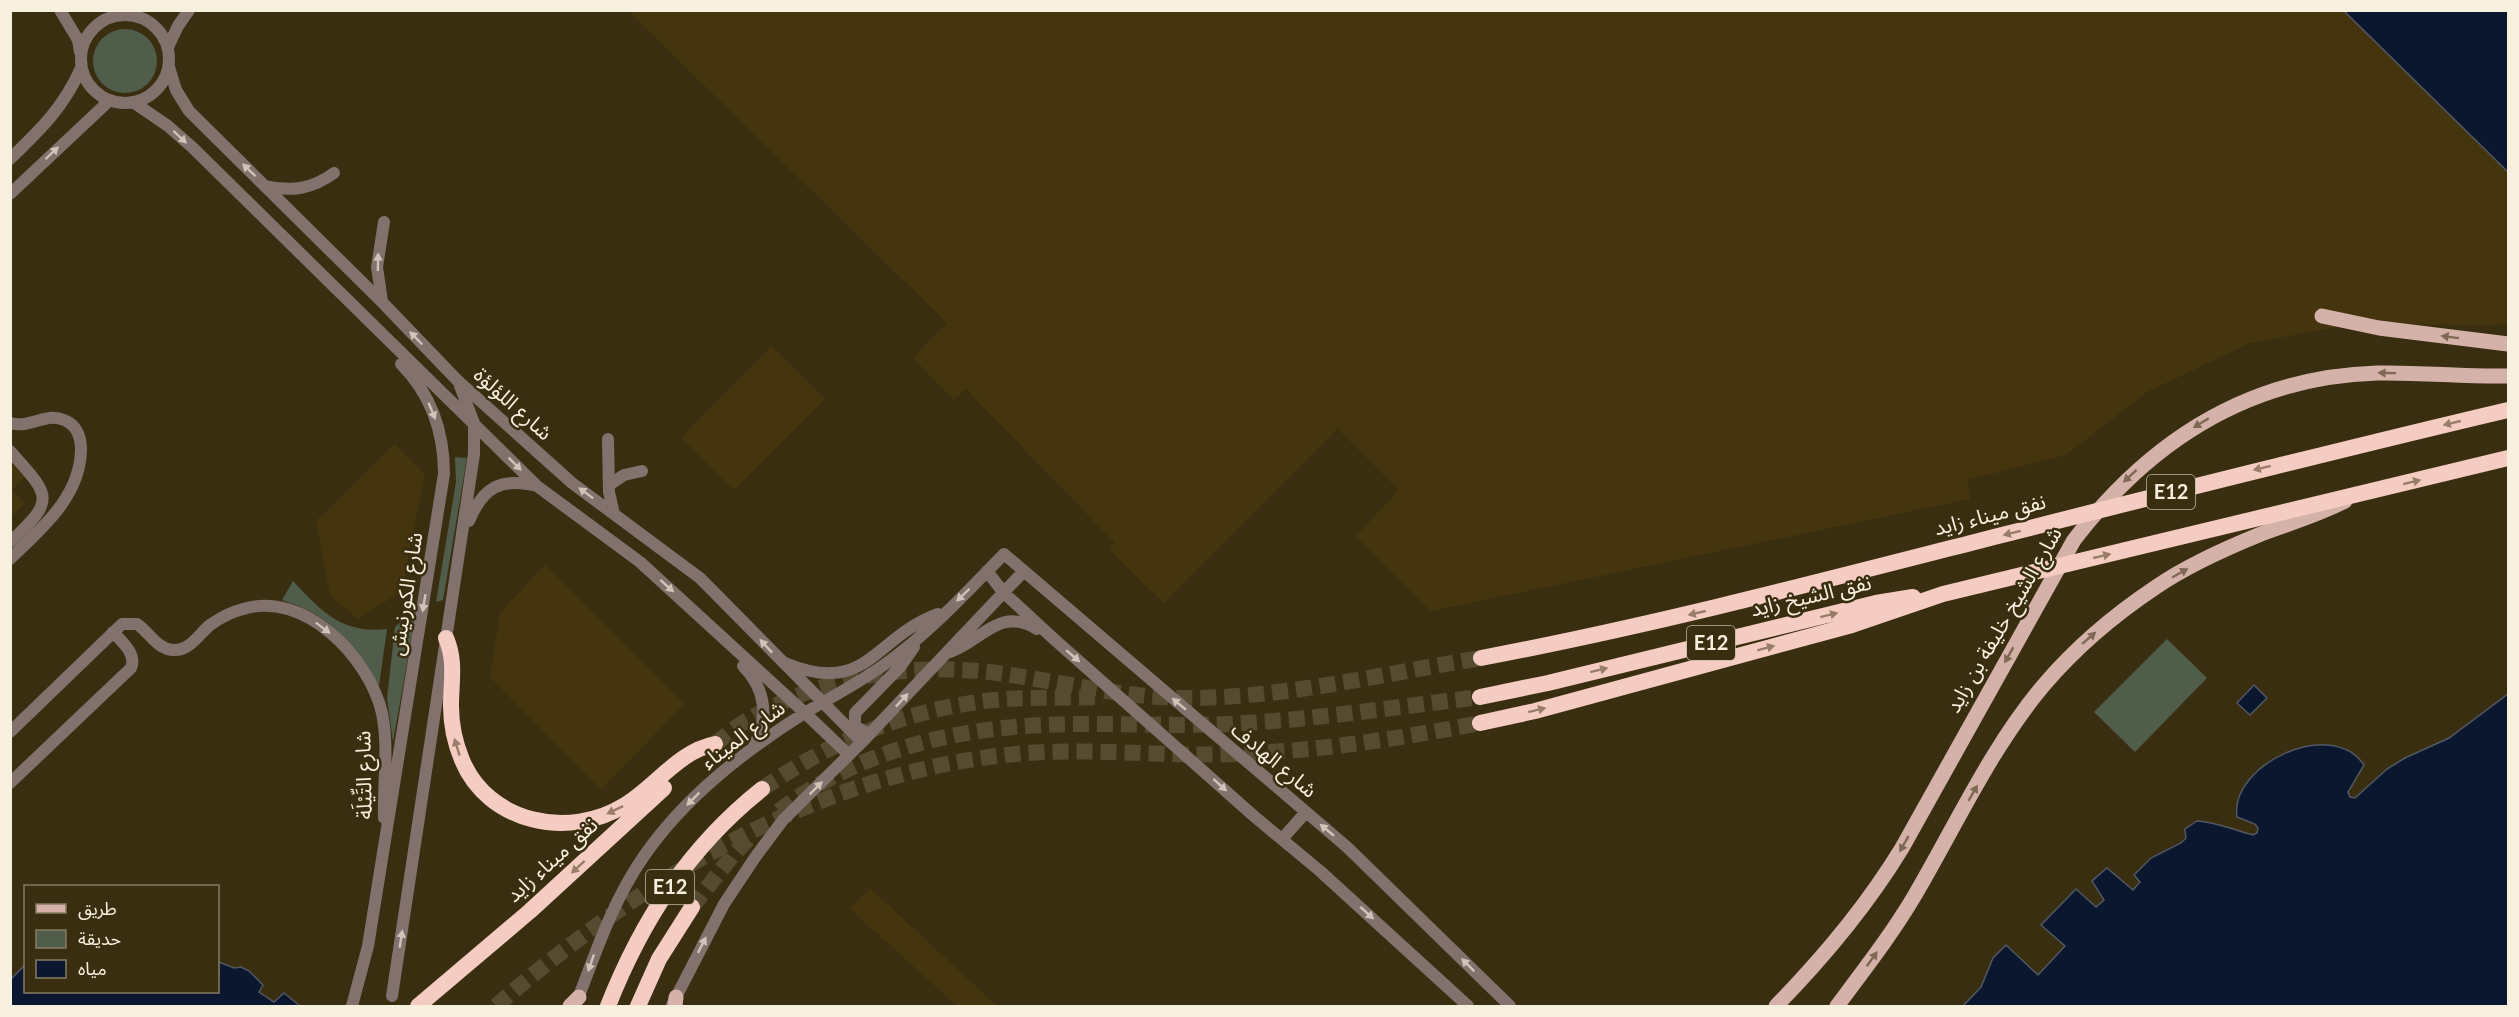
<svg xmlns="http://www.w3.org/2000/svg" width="2519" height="1017" font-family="Lato,'Noto Sans Arabic',sans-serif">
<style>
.built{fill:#45350f}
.green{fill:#515d4b}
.water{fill:#0a172e;stroke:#515863;stroke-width:1.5}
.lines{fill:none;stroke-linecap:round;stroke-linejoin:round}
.highway-tunnel{stroke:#564b30;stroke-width:16;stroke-dasharray:16 8;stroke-linecap:butt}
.minor{stroke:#82716d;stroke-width:12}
.major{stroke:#d4b2a9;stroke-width:15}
.highway{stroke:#f5ccc1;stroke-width:16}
.oneway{fill:#cfc4b7}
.oneway2{fill:#7f6955}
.oneway3{fill:#987d69}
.labels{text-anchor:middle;stroke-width:5;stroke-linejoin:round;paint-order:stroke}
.shield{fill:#3a2e11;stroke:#bfb6a1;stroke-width:1.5}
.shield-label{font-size:20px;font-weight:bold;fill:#f8f0df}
.street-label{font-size:21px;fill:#f8f0df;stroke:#3a2e11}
</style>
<rect width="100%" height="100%" fill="#3a2e11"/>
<path class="built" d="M628 11H2344L2508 172V324L2481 326 2365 322 2250 343 2147 392 2066 455 1967 480 1970 499 1431 611 1356 536 1399 490 1338 429 1164 603 1109 549 1115 543 966 389 954 400 913 358 947 323Z
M771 346 825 399 734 490 681 438Z
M395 444 425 474 401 592 357 619 330 594 316 521Z
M11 461 25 476 12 490 25 504 11 517Z
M545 564 684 704 601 790 490 677 500 613Z
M870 888 997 1006H957L850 909Z"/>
<path class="green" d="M93 61a32 32 0 1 1 64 0a32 32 0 1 1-64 0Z
M455 457 467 458 443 600 436 602 456 482Z
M293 581C322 612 342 634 387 629L379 686C350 644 335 616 282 600Z
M418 601 393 742 387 698 395 627 408 616Z
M2167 639 2207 678 2135 752 2094 712Z"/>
<path class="water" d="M2344 11H2508V172Z
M2254 685 2267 698 2250 715 2237 703Z
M2508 694V1006H1963L1981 987 1993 958 2006 945 2038 975 2065 946 2041 925 2076 889 2096 907 2104 900 2092 881 2107 868 2133 890 2140 882 2134 875 2151 858 2181 843 2186 838 2185 829 2197 821C2216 822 2234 830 2253 835L2257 833 2258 828 2255 824 2237 817C2229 765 2332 716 2364 765L2348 792 2350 797 2355 798 2387 769 2405 758 2449 738Z
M219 962 234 968 241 967 249 971 263 985 259 992 274 1002 284 993 300 1006H13L11 1004V979L25 965 26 992H218Z"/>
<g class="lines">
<path class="highway-tunnel" d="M715 744C726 736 736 726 748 720 822 676 912 662 997 673 1058 681 1119 697 1181 698 1281 699 1382 674 1481 658
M762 789C833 740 908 709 994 700 1030 697 1067 698 1103 697
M779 811C869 742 980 723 1092 724 1137 724 1182 726 1228 724 1312 720 1396 707 1480 697
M692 907 732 856 751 836
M496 1006C643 878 818 772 1016 754 1088 747 1161 757 1233 754 1317 751 1398 739 1480 723"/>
<path class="minor" d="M60 10 78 40 80 52
M81 59a44 44 0 1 1 88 0a44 44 0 1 1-88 0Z
M168 47 178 26 189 10
M169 67 176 90 189 111 382 302 457 380 572 483 700 578 862 742
M133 102 168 126 192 147 537 486 640 562 805 713 849 755
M10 159C40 130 64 107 81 68
M265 186C292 192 312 189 334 173
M10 194 110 100
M382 301 377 267 384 222
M10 423C30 429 45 412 64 420 77 425 81 437 81 450 80 497 42 528 10 559
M608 439 609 492 614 514
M10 451C50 496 57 499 10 542
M609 485 624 475 642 471
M469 521C483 487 501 477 537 486
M987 571 1003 592 1055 640 1255 817 1320 871 1468 1006
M950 652C982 641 999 606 1037 629
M785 663C867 697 873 638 938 614
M743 666C766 689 769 718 754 746
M10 732 122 624H137C149 632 157 649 173 650 190 651 199 634 210 625 220 618 231 612 243 609 304 590 369 657 382 713 389 748 383 783 384 818
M865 732 855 726V713L900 667 914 647
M10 783 131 668C137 654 122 642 113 632
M1282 839 1306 812
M392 996 474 454V423L460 386
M576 1004C596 952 612 902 644 856 685 797 743 752 803 714 831 697 861 682 888 662 930 632 968 591 1004 554L1347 847 1510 1006
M672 1005 724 904 756 856 783 820 862 742 1024 571
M352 1006 368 946 444 474C444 432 431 394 401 364"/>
<path class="major" d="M2322 316 2379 328 2508 344
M570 1006 579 997
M675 1006 676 997
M1776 1006C1824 957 1866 907 1902 848L2074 540C2150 441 2249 377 2377 373 2421 372 2465 377 2508 376
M1837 1006C1864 970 1892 934 1915 895 1956 825 1991 748 2043 686 2076 647 2114 615 2156 587 2188 565 2224 549 2261 534 2290 523 2318 515 2345 501"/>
<path class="highway" d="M446 638C456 661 451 682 451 706 451 725 455 743 462 760 488 823 569 840 625 805 656 786 679 751 715 744
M1481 658C1655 625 1826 580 1998 536 2168 493 2338 450 2508 410
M1480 697 1548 683 1876 603 1913 597
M1480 723 1535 711 1852 625 1943 594 2508 458
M418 1006 530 911 664 788
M608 1006C642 920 689 847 762 789
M638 1006 659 959 692 907"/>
</g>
<defs><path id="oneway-solid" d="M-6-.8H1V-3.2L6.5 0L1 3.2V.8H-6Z" transform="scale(1.5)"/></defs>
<g class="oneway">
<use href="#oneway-solid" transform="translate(180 137) rotate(43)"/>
<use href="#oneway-solid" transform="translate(52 153) rotate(-44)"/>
<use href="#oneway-solid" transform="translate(249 170) rotate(-136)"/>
<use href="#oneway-solid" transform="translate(378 262) rotate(-89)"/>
<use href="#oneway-solid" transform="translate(416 338) rotate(-134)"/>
<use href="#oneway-solid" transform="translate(432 411) rotate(67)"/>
<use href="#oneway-solid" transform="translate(515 464) rotate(45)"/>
<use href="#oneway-solid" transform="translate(586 493) rotate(-143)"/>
<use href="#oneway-solid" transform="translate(667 586) rotate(42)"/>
<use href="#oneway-solid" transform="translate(963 595) rotate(136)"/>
<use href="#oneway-solid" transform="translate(424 603) rotate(99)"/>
<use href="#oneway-solid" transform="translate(323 628) rotate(37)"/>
<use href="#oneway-solid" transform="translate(766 646) rotate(-133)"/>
<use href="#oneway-solid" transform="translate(1073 656) rotate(41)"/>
<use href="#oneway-solid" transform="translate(902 700) rotate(-47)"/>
<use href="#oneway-solid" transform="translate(1179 704) rotate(-140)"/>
<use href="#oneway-solid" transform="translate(1220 785) rotate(42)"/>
<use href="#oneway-solid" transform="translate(816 788) rotate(-45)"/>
<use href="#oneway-solid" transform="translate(693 799) rotate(135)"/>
<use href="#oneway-solid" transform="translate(1327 830) rotate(-140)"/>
<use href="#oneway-solid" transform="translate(1367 913) rotate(42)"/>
<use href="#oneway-solid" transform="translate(401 939) rotate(-81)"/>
<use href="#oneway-solid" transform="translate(702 945) rotate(-63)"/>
<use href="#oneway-solid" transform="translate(591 963) rotate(109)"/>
<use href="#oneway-solid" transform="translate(1468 965) rotate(-135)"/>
</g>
<g class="oneway2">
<use href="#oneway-solid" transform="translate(2450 337) rotate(-173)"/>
<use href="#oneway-solid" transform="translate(2387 373) rotate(-179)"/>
<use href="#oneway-solid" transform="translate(2201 423) rotate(149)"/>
<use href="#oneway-solid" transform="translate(2130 476) rotate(137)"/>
<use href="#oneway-solid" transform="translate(2180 573) rotate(-30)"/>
<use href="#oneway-solid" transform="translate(2089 638) rotate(-41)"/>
<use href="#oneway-solid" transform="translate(2009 655) rotate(119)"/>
<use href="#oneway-solid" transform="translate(1973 793) rotate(-60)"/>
<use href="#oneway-solid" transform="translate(1904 844) rotate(120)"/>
<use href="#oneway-solid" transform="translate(1872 959) rotate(-54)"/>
</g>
<g class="oneway3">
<use href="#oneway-solid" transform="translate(2452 423) rotate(167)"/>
<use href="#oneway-solid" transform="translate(2262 468) rotate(166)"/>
<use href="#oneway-solid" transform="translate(2412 482) rotate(-14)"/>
<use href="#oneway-solid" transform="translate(2012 533) rotate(166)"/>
<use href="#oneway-solid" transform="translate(2102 556) rotate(-13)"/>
<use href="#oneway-solid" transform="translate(1697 613) rotate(167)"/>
<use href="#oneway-solid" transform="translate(1829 615) rotate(-14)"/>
<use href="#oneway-solid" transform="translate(1766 648) rotate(-15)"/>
<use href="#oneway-solid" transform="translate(1599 670) rotate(-14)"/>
<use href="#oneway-solid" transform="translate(1537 710) rotate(-14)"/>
<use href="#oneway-solid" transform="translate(457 747) rotate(-107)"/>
<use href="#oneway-solid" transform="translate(615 810) rotate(154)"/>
<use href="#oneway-solid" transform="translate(578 867) rotate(137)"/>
</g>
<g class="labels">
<g class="shield">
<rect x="2147" y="475" width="48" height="34" rx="4.5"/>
<rect x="1687" y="626" width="48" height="34" rx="4.5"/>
<rect x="646" y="870" width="48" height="34" rx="4.5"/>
</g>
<g class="shield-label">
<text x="2171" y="499">E12</text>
<text x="1711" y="650">E12</text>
<text x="670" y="894">E12</text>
</g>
<g class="street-label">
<text transform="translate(513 404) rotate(42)" y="7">شارع اللؤلؤة</text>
<text transform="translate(1990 515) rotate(-14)" y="7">نفق ميناء زايد</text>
<text transform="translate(406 594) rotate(-81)" y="7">شارع الكورنيش</text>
<text transform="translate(1811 596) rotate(-13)" y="7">نفق الشيخ زايد</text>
<text transform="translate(2004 620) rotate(-60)" y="7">شارع الشيخ خليفة بن زايد</text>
<text transform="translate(743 735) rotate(-37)" y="7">شارع الميناء</text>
<text transform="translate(1274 760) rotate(40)" y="7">شارع الهادف</text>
<text transform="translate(364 775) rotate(-91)" y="7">شارع التِّيْلَة</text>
<text transform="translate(552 860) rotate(-42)" y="7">نفق ميناء زايد</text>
</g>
</g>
<rect width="2519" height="1017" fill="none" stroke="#f8f0df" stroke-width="24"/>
<rect x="24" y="885" width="195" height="108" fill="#3a2e11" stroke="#867c63" stroke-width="1.5"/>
<rect x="36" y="904" width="30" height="9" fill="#d4b2a9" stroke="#867c63" stroke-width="1.5"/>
<text x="78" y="915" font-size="18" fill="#f8f0df">طريق</text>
<rect x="36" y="930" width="30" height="18" fill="#515d4b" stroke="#867c63" stroke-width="1.5"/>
<text x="78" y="945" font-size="18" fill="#f8f0df">حديقة</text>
<rect x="36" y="960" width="30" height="18" fill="#0a172e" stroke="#867c63" stroke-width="1.5"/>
<text x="78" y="975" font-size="18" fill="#f8f0df">مياه</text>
</svg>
